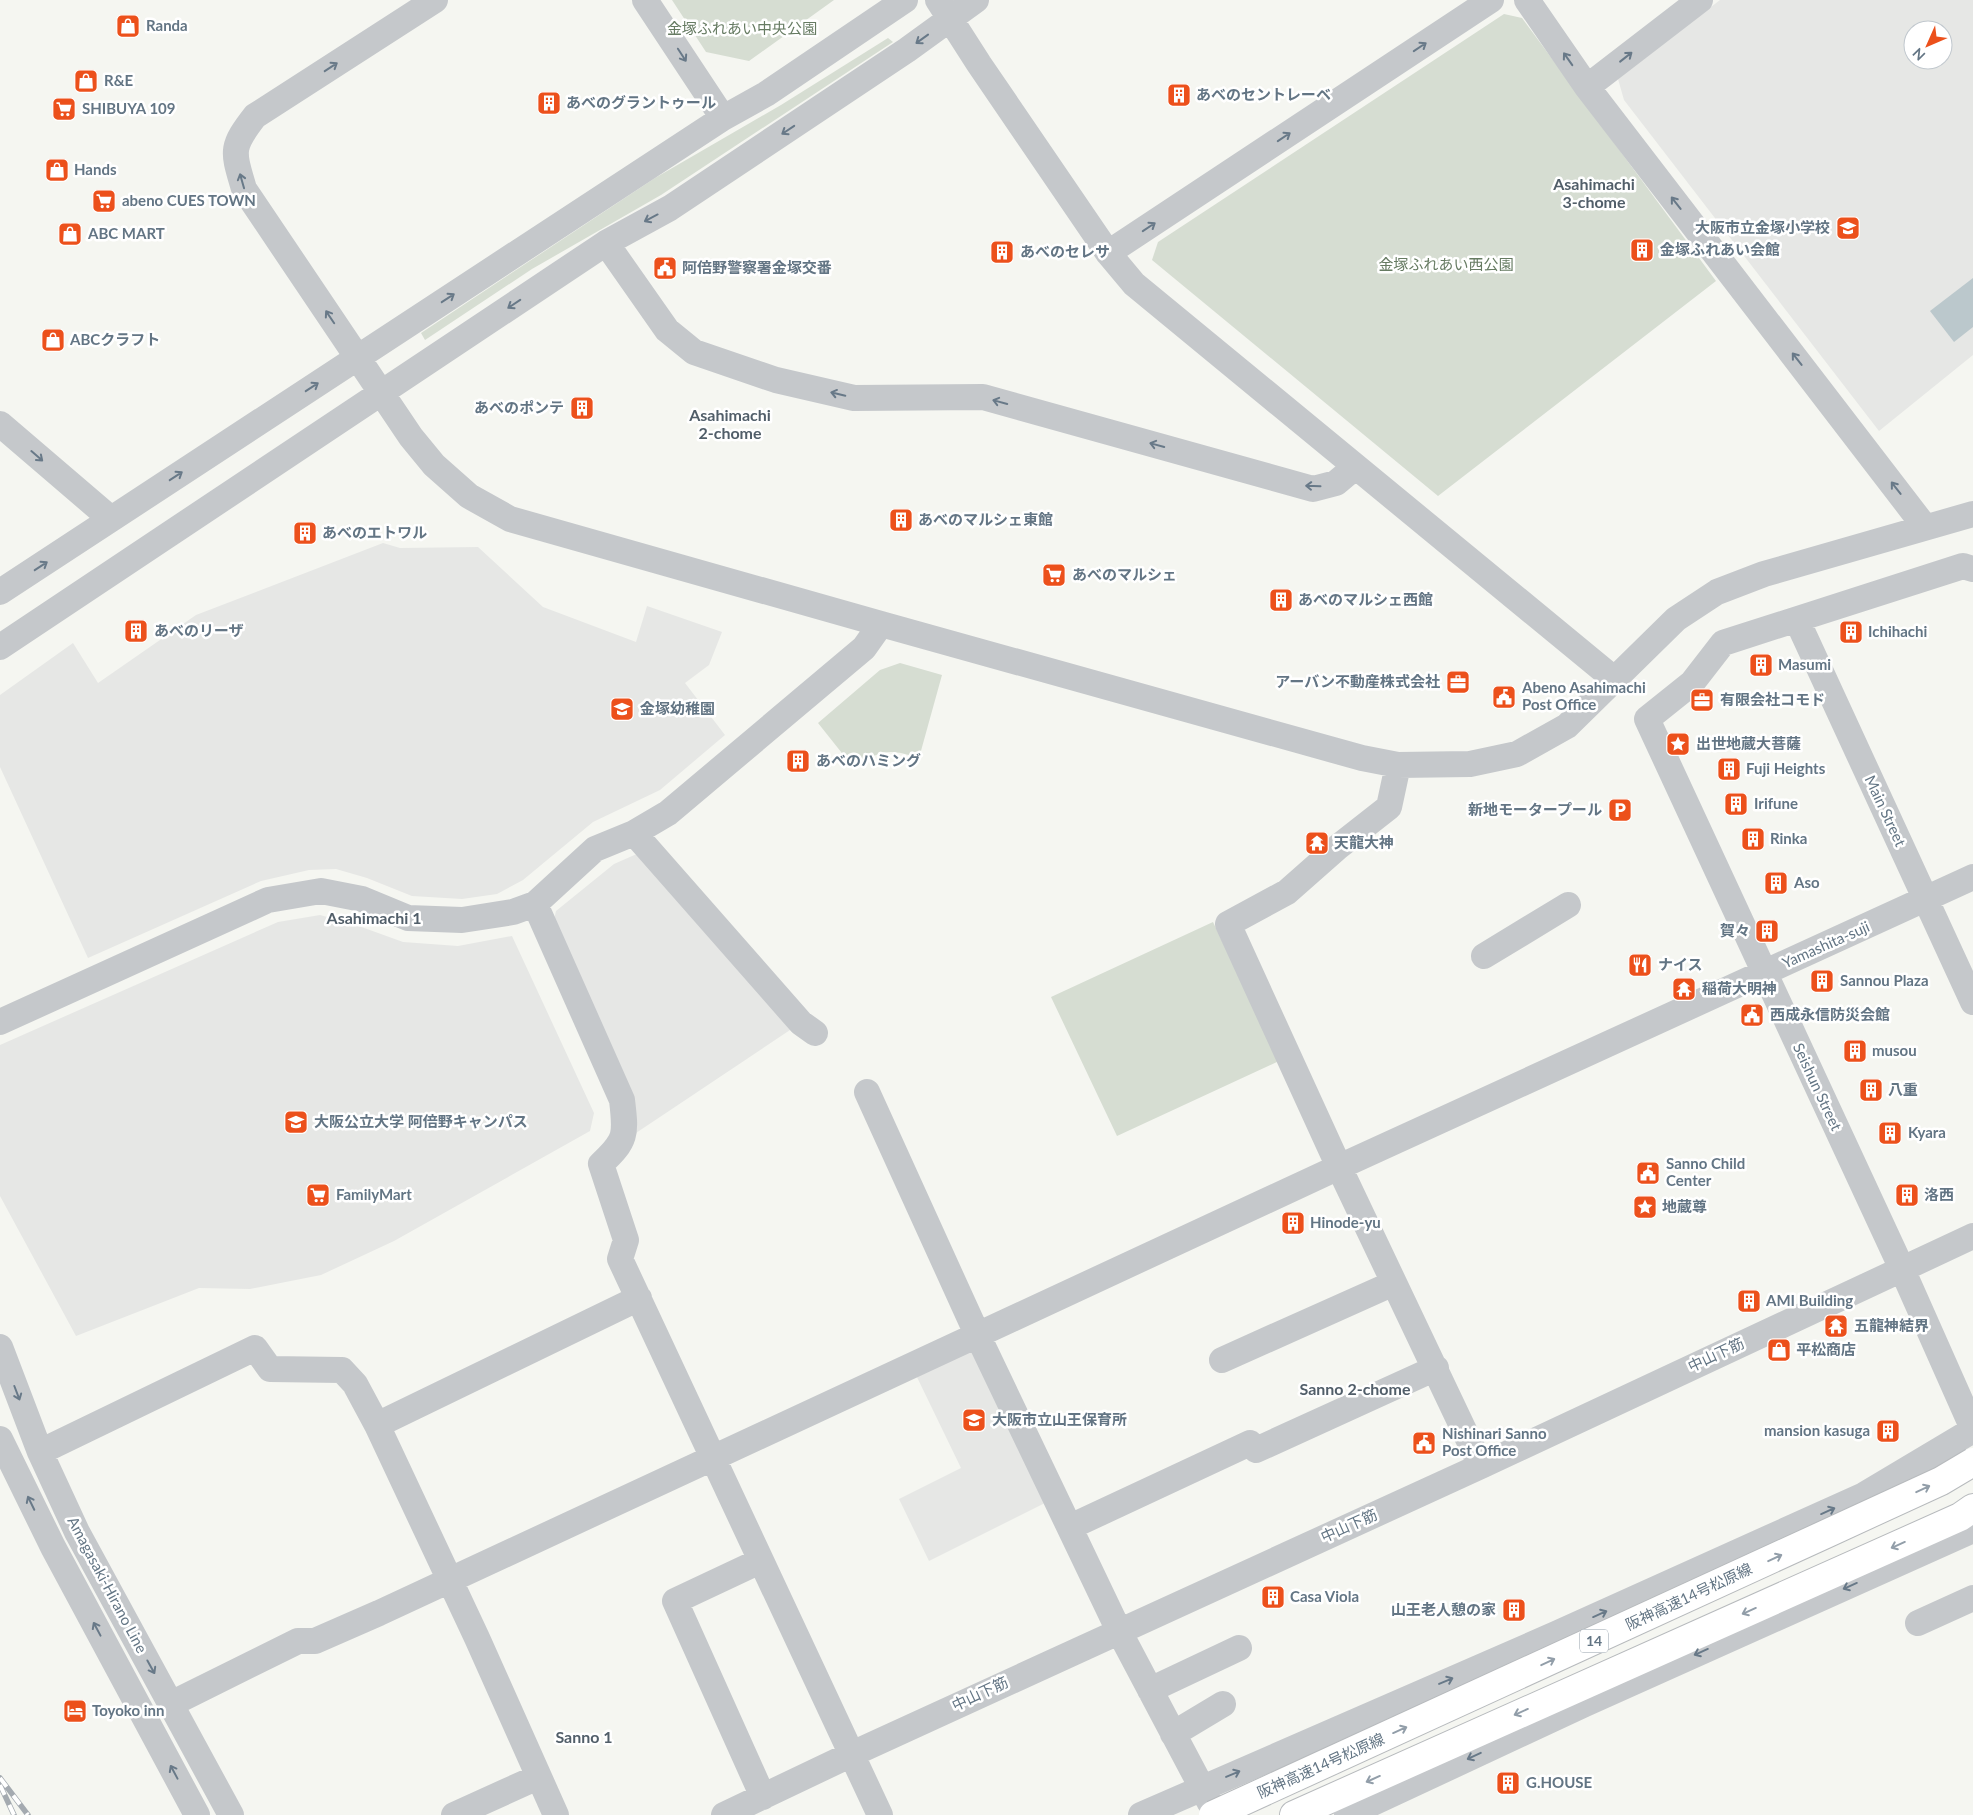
<svg xmlns="http://www.w3.org/2000/svg" width="1973" height="1815" font-family="Lato,'Noto Sans JP',sans-serif">
<style>
.built{fill:#e6e7e5;fill-rule:evenodd}
.green{fill:#d6ddd2}
.water{fill:#bbc8cc}
.lines{fill:none;stroke-linecap:round;stroke-linejoin:round}
.highway-casing{stroke:#b7babd;stroke-width:30}
.minor{stroke:#c5c8cb;stroke-width:26}
.highway{stroke:#fff;stroke-width:28}
.rail-casing{stroke:#a4aab0;stroke-width:5.5}
.rail{stroke:#fff;stroke-width:4;stroke-dasharray:11;stroke-linecap:butt}
.highway-bridge-casing{stroke:#b7babd;stroke-width:30;stroke-linecap:butt}
.highway-bridge{stroke:#fff;stroke-width:28}
.oneway{stroke:#687988}
.oneway2{stroke:#929ea9}
.labels{text-anchor:middle;stroke-width:5;stroke-linejoin:round;paint-order:stroke}
.shield{fill:#fff;stroke:#929ea9;stroke-width:1}
.shield-label{font-size:14px;font-weight:bold;fill:#637584}
.poi-label{font-size:15px;font-weight:bold;fill:#637584;stroke:#fff;text-anchor:start}
.park-label{font-size:15px;fill:#667b62;stroke:#fff}
.street-label{font-size:15px;fill:#637584;stroke:#fff}
.neighbourhood-label{font-size:16px;font-weight:bold;fill:#515e69;stroke:#fff}
</style>
<rect width="100%" height="100%" fill="#f5f6f1"/>
<path class="built" d="M1720 0H1973V355L1879 431 1624 100 1618 79ZM1913 30H1943V60H1913Z
M383 543 400 548 478 547 543 607 636 642 647 606 722 632 709 665 685 683 725 735 660 790 593 822 523 880 497 894 462 899 412 896 367 878 336 869 309 870 261 881 88 958 0 767V695L73 643 98 683 196 615Z
M639 853 793 1028 630 1137 553 924 556 911 614 864Z
M320 915 356 925 403 942 458 946 512 936 594 1113 590 1131 394 1241 321 1275 250 1289 199 1288 76 1336 0 1196V1045L278 922Z
M969 1346 1047 1502 929 1561 899 1499 961 1468 914 1371Z"/>
<path class="green" d="M672 0H834L749 61 706 52Z
M1504 14 1522 18 1716 281 1438 496 1152 260 1158 242Z
M888 38 893 42 661 195 532 269 425 340 421 333 655 178 781 105Z
M900 663 942 675 919 758C888 748 882 750 853 767L818 723 880 670Z
M1213 922 1279 1061 1117 1136 1051 997Z"/>
<path class="water" d="M1973 278V327L1954 342 1930 311Z"/>
<g class="lines">
<g class="highway-casing">
<path id="highway" d="M1294 1815C1515 1714 1738 1617 1960 1517L1973 1508"/>
</g>
<path class="minor" d="M435 0 255 116C230 148 233 151 244 189L411 437 434 465 469 496 510 519 881 624 1362 758 1398 765 1470 764 1517 754 1567 726 1676 619 1717 592 1764 574 1973 514
M645 0 723 118
M938 0 979 64 1108 253 1134 284 1614 679
M1527 0 1587 87 1925 527
M1587 87 1700 0
M606 243 667 330 694 352 776 380 854 398 983 397 1313 489 1336 483 1355 467
M1108 253 1491 0
M0 424 111 519
M1973 569 1963 566 1723 643 1692 683 1647 719 1902 1269 1973 1429
M0 592 723 118 766 94 905 0
M1797 620 1973 1002
M0 647 606 243 670 208 907 50 976 0
M1398 765 1389 807 1338 847 1287 892 1228 924 1339 1167 1481 1466
M634 833 801 1023 815 1033
M535 904 622 1100C626 1134 627 1140 601 1164L626 1240 620 1259 880 1815
M1484 956 1568 905
M0 1022 268 900 321 891 362 899 408 918 462 920 513 912 535 904 595 849 634 833 668 813 864 648 881 624
M867 1092 977 1334 1119 1631 1210 1803
M0 1347 40 1452 77 1532 231 1815
M1222 1360 1394 1283
M377 1425 639 1298
M0 1439 53 1547 197 1815
M40 1452 255 1348 270 1369 342 1370 355 1384 377 1425 477 1638 556 1815
M1070 1527 1250 1443 1256 1450 1436 1368
M760 1561 675 1601 763 1797
M1918 1623 1973 1598
M1150 1690 1239 1648
M171 1704 298 1641H315L379 1613 1339 1167 1973 877
M1173 1734 1223 1704
M454 1815 538 1777
M724 1815 852 1754 1481 1466 1973 1236
M1141 1815 1556 1634 1864 1495 1973 1430
M1347 1815 1585 1704 1973 1530"/>
<use href="#highway" class="highway"/>
<g class="rail-casing">
<path id="rail" d="M0 1778 28 1815
M0 1785 14 1815"/>
</g>
<use href="#rail" class="rail"/>
<g class="highway-bridge-casing">
<path id="highway-bridge" d="M1213 1815 1828 1533 1941 1481 1973 1462"/>
</g>
<use href="#highway-bridge" class="highway-bridge"/>
</g>
<defs><path id="oneway-shaft" d="M-6 0H5M1.5-3L5.5 0L1.5 3" fill="none" stroke-width="1.6" stroke-linecap="round" stroke-linejoin="round" transform="scale(1.25)"/></defs>
<g class="oneway">
<use href="#oneway-shaft" transform="translate(922 39) rotate(144)"/>
<use href="#oneway-shaft" transform="translate(1420 47) rotate(-34)"/>
<use href="#oneway-shaft" transform="translate(682 55) rotate(57)"/>
<use href="#oneway-shaft" transform="translate(1626 57) rotate(-38)"/>
<use href="#oneway-shaft" transform="translate(1568 59) rotate(-125)"/>
<use href="#oneway-shaft" transform="translate(331 67) rotate(-33)"/>
<use href="#oneway-shaft" transform="translate(788 130) rotate(146)"/>
<use href="#oneway-shaft" transform="translate(1284 137) rotate(-34)"/>
<use href="#oneway-shaft" transform="translate(242 181) rotate(-106)"/>
<use href="#oneway-shaft" transform="translate(1676 203) rotate(-128)"/>
<use href="#oneway-shaft" transform="translate(651 218) rotate(152)"/>
<use href="#oneway-shaft" transform="translate(1149 227) rotate(-34)"/>
<use href="#oneway-shaft" transform="translate(448 298) rotate(-33)"/>
<use href="#oneway-shaft" transform="translate(514 304) rotate(146)"/>
<use href="#oneway-shaft" transform="translate(330 317) rotate(-124)"/>
<use href="#oneway-shaft" transform="translate(1797 359) rotate(-128)"/>
<use href="#oneway-shaft" transform="translate(312 387) rotate(-33)"/>
<use href="#oneway-shaft" transform="translate(838 394) rotate(-167)"/>
<use href="#oneway-shaft" transform="translate(1000 402) rotate(-165)"/>
<use href="#oneway-shaft" transform="translate(1157 445) rotate(-165)"/>
<use href="#oneway-shaft" transform="translate(37 456) rotate(41)"/>
<use href="#oneway-shaft" transform="translate(176 476) rotate(-33)"/>
<use href="#oneway-shaft" transform="translate(1313 486) rotate(-178)"/>
<use href="#oneway-shaft" transform="translate(1896 488) rotate(-128)"/>
<use href="#oneway-shaft" transform="translate(41 566) rotate(-33)"/>
<use href="#oneway-shaft" transform="translate(17 1393) rotate(69)"/>
<use href="#oneway-shaft" transform="translate(31 1503) rotate(-116)"/>
<use href="#oneway-shaft" transform="translate(1828 1511) rotate(-24)"/>
<use href="#oneway-shaft" transform="translate(1850 1586) rotate(156)"/>
<use href="#oneway-shaft" transform="translate(1600 1614) rotate(-24)"/>
<use href="#oneway-shaft" transform="translate(97 1629) rotate(-118)"/>
<use href="#oneway-shaft" transform="translate(1701 1652) rotate(156)"/>
<use href="#oneway-shaft" transform="translate(151 1667) rotate(61)"/>
<use href="#oneway-shaft" transform="translate(1446 1681) rotate(-23)"/>
<use href="#oneway-shaft" transform="translate(1474 1756) rotate(155)"/>
<use href="#oneway-shaft" transform="translate(174 1772) rotate(-118)"/>
<use href="#oneway-shaft" transform="translate(1233 1774) rotate(-23)"/>
</g>
<g class="oneway2">
<use href="#oneway-shaft" transform="translate(1923 1489) rotate(-25)"/>
<use href="#oneway-shaft" transform="translate(1898 1545) rotate(156)"/>
<use href="#oneway-shaft" transform="translate(1775 1558) rotate(-25)"/>
<use href="#oneway-shaft" transform="translate(1749 1611) rotate(156)"/>
<use href="#oneway-shaft" transform="translate(1548 1662) rotate(-25)"/>
<use href="#oneway-shaft" transform="translate(1521 1712) rotate(156)"/>
<use href="#oneway-shaft" transform="translate(1400 1730) rotate(-24)"/>
<use href="#oneway-shaft" transform="translate(1373 1779) rotate(156)"/>
</g>
<defs>
<g id="shop-square" transform="scale(1.25)"><rect x="-9" y="-9" width="18" height="18" rx="4" fill="#ec501b" stroke="#fff"/><path d="M-5-2.5h2.3a2.7 3.5 0 0 1 5.4 0H5L5.5 6h-11ZM-1.5-2.5h3a1.5 2.3 0 0 0-3 0Z" fill="#fff"/></g>
<g id="building-square" transform="scale(1.25)"><rect x="-9" y="-9" width="18" height="18" rx="4" fill="#ec501b" stroke="#fff"/><path d="M-4-6H4V6H1V3H-1V6H-4ZM-2.5-4.3h1.7v1.8h-1.7ZM.8-4.3h1.7v1.8H.8ZM-2.5-1h1.7V.8h-1.7ZM.8-1h1.7V.8H.8Z" fill="#fff"/></g>
<g id="supermarket-square" transform="scale(1.25)"><rect x="-9" y="-9" width="18" height="18" rx="4" fill="#ec501b" stroke="#fff"/><path d="M-6-5.5h2.5l.6 2H6L4.5 2H-2.5L-4.4-4H-6ZM-1.5 3.2a1.3 1.3 0 1 0 .1 0ZM3 3.2a1.3 1.3 0 1 0 .1 0Z" fill="#fff"/></g>
<g id="school-square" transform="scale(1.25)"><rect x="-9" y="-9" width="18" height="18" rx="4" fill="#ec501b" stroke="#fff"/><path d="M0-5L7-2L0 1L-7-2ZM-4 1L0 2.5L4 1V4Q0 6-4 4Z" fill="#fff"/></g>
<g id="civic-square" transform="scale(1.25)"><rect x="-9" y="-9" width="18" height="18" rx="4" fill="#ec501b" stroke="#fff"/><path d="M-.6-6.5H3V-4.5H.6V-3L4-1V1h2V6H-6V1h2V-1L-.6-3ZM-1.2 2.5V6h2.4V2.5Z" fill="#fff"/></g>
<g id="office-square" transform="scale(1.25)"><rect x="-9" y="-9" width="18" height="18" rx="4" fill="#ec501b" stroke="#fff"/><path d="M-6-3h4V-5.5h4V-3h4V5H-6ZM-1-4.5V-3h2v-1.5ZM-6 0V1H6V0Z" fill="#fff"/></g>
<g id="sight-square" transform="scale(1.25)"><rect x="-9" y="-9" width="18" height="18" rx="4" fill="#ec501b" stroke="#fff"/><path d="M0-6L1.8-2.2L6-1.7L2.9 1.2L3.7 5.4L0 3.3L-3.7 5.4L-2.9 1.2L-6-1.7L-1.8-2.2Z" fill="#fff"/></g>
<g id="parking-square" transform="scale(1.25)"><rect x="-9" y="-9" width="18" height="18" rx="4" fill="#ec501b" stroke="#fff"/><path d="M-3.5-5.5H1a3.5 3.5 0 0 1 0 7H-1V5.5H-3.5ZM-1-3.4V-.6H.8a1.4 1.4 0 0 0 0-2.8Z" fill="#fff"/></g>
<g id="temple-square" transform="scale(1.25)"><rect x="-9" y="-9" width="18" height="18" rx="4" fill="#ec501b" stroke="#fff"/><path d="M0-6L5-2H3V0L6.5 2.5H4V6H1.5V3h-3V6H-4V2.5H-6.5L-3 0V-2H-5Z" fill="#fff"/></g>
<g id="restaurant-square" transform="scale(1.25)"><rect x="-9" y="-9" width="18" height="18" rx="4" fill="#ec501b" stroke="#fff"/><path d="M-5-6h1v4h1v-4h1v4h1v-4h1v5L-1.5 .5V6h-2V.5L-5-1ZM5-6V6H3V1.5H1.5Q1.5-4 5-6Z" fill="#fff"/></g>
<g id="university-square" transform="scale(1.25)"><rect x="-9" y="-9" width="18" height="18" rx="4" fill="#ec501b" stroke="#fff"/><path d="M0-5L7-2L0 1L-7-2ZM-4 1L0 2.5L4 1V4Q0 6-4 4Z" fill="#fff"/></g>
<g id="hotel-square" transform="scale(1.25)"><rect x="-9" y="-9" width="18" height="18" rx="4" fill="#ec501b" stroke="#fff"/><path d="M-6-4.5h1.5V1H6V5H4.5V3h-9V5H-6ZM-4 0a1.8 1.8 0 1 1 3.6 0ZM.5 0V-2.5h3Q6-2.5 6 0Z" fill="#fff"/></g>
</defs>
<g fill-rule="evenodd">
<use href="#shop-square" x="128" y="26"/>
<use href="#shop-square" x="86" y="81"/>
<use href="#building-square" x="1179" y="95"/>
<use href="#building-square" x="549" y="103"/>
<use href="#supermarket-square" x="64" y="109"/>
<use href="#shop-square" x="57" y="170"/>
<use href="#supermarket-square" x="104" y="201"/>
<use href="#school-square" x="1848" y="228"/>
<use href="#shop-square" x="70" y="234"/>
<use href="#building-square" x="1642" y="250"/>
<use href="#building-square" x="1002" y="252"/>
<use href="#civic-square" x="665" y="268"/>
<use href="#shop-square" x="53" y="340"/>
<use href="#building-square" x="582" y="408"/>
<use href="#building-square" x="901" y="520"/>
<use href="#building-square" x="305" y="533"/>
<use href="#supermarket-square" x="1054" y="575"/>
<use href="#building-square" x="1281" y="600"/>
<use href="#building-square" x="136" y="631"/>
<use href="#building-square" x="1851" y="632"/>
<use href="#building-square" x="1761" y="665"/>
<use href="#office-square" x="1458" y="682"/>
<use href="#civic-square" x="1504" y="697"/>
<use href="#office-square" x="1702" y="700"/>
<use href="#school-square" x="622" y="709"/>
<use href="#sight-square" x="1678" y="744"/>
<use href="#building-square" x="798" y="761"/>
<use href="#building-square" x="1729" y="769"/>
<use href="#building-square" x="1736" y="804"/>
<use href="#parking-square" x="1620" y="810"/>
<use href="#building-square" x="1753" y="839"/>
<use href="#temple-square" x="1317" y="843"/>
<use href="#building-square" x="1776" y="883"/>
<use href="#building-square" x="1767" y="931"/>
<use href="#restaurant-square" x="1640" y="965"/>
<use href="#building-square" x="1822" y="981"/>
<use href="#temple-square" x="1684" y="989"/>
<use href="#civic-square" x="1752" y="1015"/>
<use href="#building-square" x="1855" y="1051"/>
<use href="#building-square" x="1871" y="1090"/>
<use href="#university-square" x="296" y="1122"/>
<use href="#building-square" x="1890" y="1133"/>
<use href="#civic-square" x="1648" y="1173"/>
<use href="#supermarket-square" x="318" y="1195"/>
<use href="#building-square" x="1907" y="1195"/>
<use href="#sight-square" x="1645" y="1207"/>
<use href="#building-square" x="1293" y="1223"/>
<use href="#building-square" x="1749" y="1301"/>
<use href="#temple-square" x="1836" y="1326"/>
<use href="#shop-square" x="1779" y="1350"/>
<use href="#school-square" x="974" y="1420"/>
<use href="#building-square" x="1888" y="1431"/>
<use href="#civic-square" x="1424" y="1443"/>
<use href="#building-square" x="1273" y="1597"/>
<use href="#building-square" x="1514" y="1610"/>
<use href="#hotel-square" x="75" y="1711"/>
<use href="#building-square" x="1508" y="1783"/>
</g>
<g class="labels">
<rect class="shield" x="1580" y="1629.5" width="28" height="23" rx="4"/>
<g class="shield-label">
<text x="1594" y="1646">14</text>
</g>
<g class="poi-label">
<text x="146" y="31">Randa</text>
<text x="104" y="86">R&amp;E</text>
<text x="1196" y="100">あべのセントレーベ</text>
<text x="566" y="108">あべのグラントゥール</text>
<text x="82" y="114">SHIBUYA 109</text>
<text x="74" y="175">Hands</text>
<text x="122" y="206">abeno CUES TOWN</text>
<text x="1830" y="233" text-anchor="end">大阪市立金塚小学校</text>
<text x="88" y="239">ABC MART</text>
<text x="1660" y="255">金塚ふれあい会館</text>
<text x="1020" y="257">あべのセレサ</text>
<text x="682" y="273">阿倍野警察署金塚交番</text>
<text x="70" y="345">ABCクラフト</text>
<text x="564" y="413" text-anchor="end">あべのポンテ</text>
<text x="918" y="525">あべのマルシェ東館</text>
<text x="322" y="538">あべのエトワル</text>
<text x="1072" y="580">あべのマルシェ</text>
<text x="1298" y="605">あべのマルシェ西館</text>
<text x="154" y="636">あべのリーザ</text>
<text x="1868" y="637">Ichihachi</text>
<text x="1778" y="670">Masumi</text>
<text x="1440" y="687" text-anchor="end">アーバン不動産株式会社</text>
<text x="1522" y="693">Abeno Asahimachi<tspan x="1522" dy="17">Post Office</tspan></text>
<text x="1720" y="705">有限会社コモド</text>
<text x="640" y="714">金塚幼稚園</text>
<text x="1696" y="749">出世地蔵大菩薩</text>
<text x="816" y="766">あべのハミング</text>
<text x="1746" y="774">Fuji Heights</text>
<text x="1754" y="809">Irifune</text>
<text x="1602" y="815" text-anchor="end">新地モータープール</text>
<text x="1770" y="844">Rinka</text>
<text x="1334" y="848">天龍大神</text>
<text x="1794" y="888">Aso</text>
<text x="1750" y="936" text-anchor="end">賀々</text>
<text x="1658" y="970">ナイス</text>
<text x="1840" y="986">Sannou Plaza</text>
<text x="1702" y="994">稲荷大明神</text>
<text x="1770" y="1020">西成永信防災会館</text>
<text x="1872" y="1056">musou</text>
<text x="1888" y="1095">八重</text>
<text x="314" y="1127">大阪公立大学 阿倍野キャンパス</text>
<text x="1908" y="1138">Kyara</text>
<text x="1666" y="1169">Sanno Child<tspan x="1666" dy="17">Center</tspan></text>
<text x="336" y="1200">FamilyMart</text>
<text x="1924" y="1200">洛西</text>
<text x="1662" y="1212">地蔵尊</text>
<text x="1310" y="1228">Hinode-yu</text>
<text x="1766" y="1306">AMI Building</text>
<text x="1854" y="1331">五龍神結界</text>
<text x="1796" y="1355">平松商店</text>
<text x="992" y="1425">大阪市立山王保育所</text>
<text x="1870" y="1436" text-anchor="end">mansion kasuga</text>
<text x="1442" y="1439">Nishinari Sanno<tspan x="1442" dy="17">Post Office</tspan></text>
<text x="1290" y="1602">Casa Viola</text>
<text x="1496" y="1615" text-anchor="end">山王老人憩の家</text>
<text x="92" y="1716">Toyoko inn</text>
<text x="1526" y="1788">G.HOUSE</text>
</g>
<g class="park-label">
<text x="742" y="34">金塚ふれあい中央公園</text>
<text x="1446" y="270">金塚ふれあい西公園</text>
</g>
<g class="street-label">
<text transform="translate(1885 811) rotate(65)" y="5">Main Street</text>
<text transform="translate(1826 945) rotate(-24)" y="5">Yamashita-suji</text>
<text transform="translate(1817 1087) rotate(65)" y="5">Seishun Street</text>
<text transform="translate(1716 1355) rotate(-25)" y="5">中山下筋</text>
<text transform="translate(1349 1526) rotate(-24)" y="5">中山下筋</text>
<text transform="translate(107 1585) rotate(62)" y="5">Amagasaki-Hirano Line</text>
<text transform="translate(1689 1597) rotate(-25)" y="5">阪神高速14号松原線</text>
<text transform="translate(980 1694) rotate(-25)" y="5">中山下筋</text>
<text transform="translate(1321 1766) rotate(-24)" y="5">阪神高速14号松原線</text>
</g>
<g class="neighbourhood-label">
<text x="1594" y="190">Asahimachi<tspan x="1594" dy="18">3-chome</tspan></text>
<text x="730" y="421">Asahimachi<tspan x="730" dy="18">2-chome</tspan></text>
<text x="374" y="924">Asahimachi 1</text>
<text x="1355" y="1395">Sanno 2-chome</text>
<text x="584" y="1743">Sanno 1</text>
</g>
</g>
<g transform="translate(1928 45) rotate(225)"><circle r="24" fill="#ffffff" stroke="#c1c8ce"/>
<path d="M0-4L9 19L0 12L-9 19Z" fill="#ec501b"/>
<text y="-8" font-size="14" font-weight="bold" text-anchor="middle" fill="#637584">N</text>
</g>
</svg>
